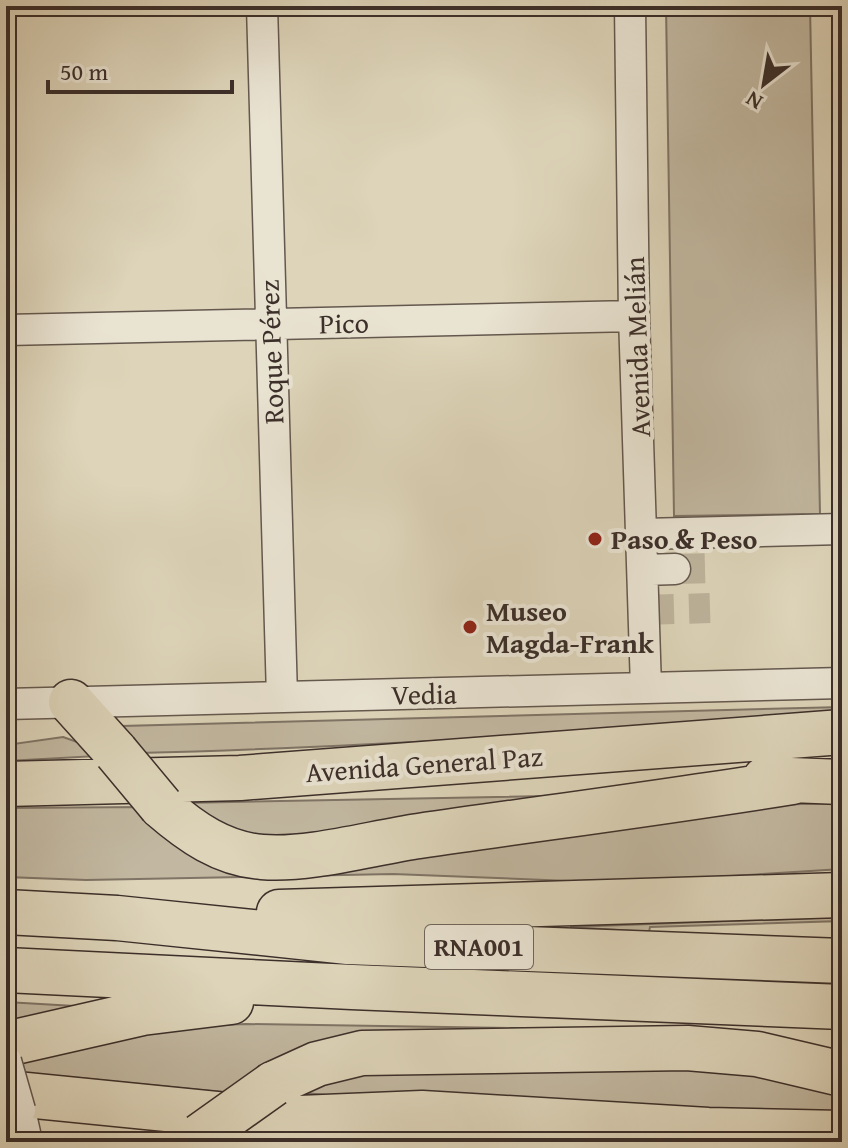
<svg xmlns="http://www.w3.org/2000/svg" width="848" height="1148" font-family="'Gentium Book Plus',serif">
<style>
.green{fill:#c2b8a1;stroke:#7f7466;stroke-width:2}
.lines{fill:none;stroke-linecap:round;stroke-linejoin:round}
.minor-tunnel{stroke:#bdb39c;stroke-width:30;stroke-dasharray:30 15;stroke-linecap:butt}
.minor-casing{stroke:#64584e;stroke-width:33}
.highway-casing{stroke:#3c2f2a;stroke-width:47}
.minor{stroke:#e9e3d2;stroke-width:30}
.highway{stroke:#ddd4b9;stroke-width:44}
.minor-bridge-casing{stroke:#64584e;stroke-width:33;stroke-linecap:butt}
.highway-bridge-casing{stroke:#3c2f2a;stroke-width:47;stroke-linecap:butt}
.minor-bridge{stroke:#e9e3d2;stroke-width:30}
.highway-bridge{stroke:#ddd4b9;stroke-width:44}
.poi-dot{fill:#8f2418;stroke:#e9e3d2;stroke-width:3}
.labels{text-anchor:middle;stroke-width:8;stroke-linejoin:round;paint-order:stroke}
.shield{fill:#e9e3d2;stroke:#70655c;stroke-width:2}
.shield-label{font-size:26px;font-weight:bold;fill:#3c2f2a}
.street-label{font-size:28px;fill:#3c2f2a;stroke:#e9e3d2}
.poi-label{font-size:28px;font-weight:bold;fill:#3c2f2a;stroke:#e9e3d2;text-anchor:start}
</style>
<rect width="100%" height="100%" fill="#ddd4b9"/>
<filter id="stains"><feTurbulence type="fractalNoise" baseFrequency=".0025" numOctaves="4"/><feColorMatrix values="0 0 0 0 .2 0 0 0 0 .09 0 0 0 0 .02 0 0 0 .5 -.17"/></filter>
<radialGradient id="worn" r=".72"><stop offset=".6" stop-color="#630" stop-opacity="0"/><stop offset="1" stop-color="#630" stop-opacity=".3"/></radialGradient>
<path class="green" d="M666 6H810L820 514 674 516Z
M842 707V715C608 731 373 747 138 753L122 726Z
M63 737 80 743 98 756 6 761V745Z
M595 795 259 842 181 803Z
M842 803V869L684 879 571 881 393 874 86 880 6 877V808L145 807 179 843 763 805Z
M842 917V921L650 927 649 932 570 927Z
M6 1002 92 1007 6 1029Z
M246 1024 514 1028 638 1035 553 1038 242 1094 69 1077 6 1075V1055L137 1028Z
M663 1061 779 1079 842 1096V1113L369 1099 294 1092 334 1074Z"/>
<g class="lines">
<path class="minor-tunnel" d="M675 569 713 568
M644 610 710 608"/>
<g class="minor-casing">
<path id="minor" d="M262 6 282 697
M630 6 634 316 646 688
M6 330 634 316
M643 534 842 529
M644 570 675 569
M6 704 842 683
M20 1110 27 1142"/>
</g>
<g class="highway-casing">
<path id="highway" d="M71 702 116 752
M765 779 842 782
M6 784 240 778 842 732
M161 806C191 832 222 854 262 857 309 861 371 843 419 836 543 818 668 802 792 782
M6 912 117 918 348 942 842 961
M279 912 842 895
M6 970 352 987 842 1007
M6 1044 142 1013 231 1002
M273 1084 317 1064 362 1053 687 1048 757 1054 842 1074
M6 1093 257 1118
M275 1119 422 1113 708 1130 842 1133"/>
</g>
<use href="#minor" class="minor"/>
<use href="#highway" class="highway"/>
<g class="minor-bridge-casing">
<path id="minor-bridge" d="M6 1061 20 1110"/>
</g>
<g class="highway-bridge-casing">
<path id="highway-bridge" d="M116 752 161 806
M200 1136 273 1084"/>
</g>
<use href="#minor-bridge" class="minor-bridge"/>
<use href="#highway-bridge" class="highway-bridge"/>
</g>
<g class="poi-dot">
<circle cx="595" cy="539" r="8"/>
<circle cx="470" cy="627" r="8"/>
</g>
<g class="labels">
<rect class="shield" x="425" y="925" width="108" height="44" rx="6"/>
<g class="shield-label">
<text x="479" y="956">RNA001</text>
</g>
<g class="street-label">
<text transform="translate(344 323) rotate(-1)" y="10">Pico</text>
<text transform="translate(637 347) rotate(-92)" y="10">Avenida Melián</text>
<text transform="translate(271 352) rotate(-92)" y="10">Roque Pérez</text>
<text transform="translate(424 694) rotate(-1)" y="10">Vedia</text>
<text transform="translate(424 764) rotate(-4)" y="10">Avenida General Paz</text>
</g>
<g class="poi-label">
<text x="611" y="549">Paso &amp; Peso</text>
<text x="486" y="621">Museo<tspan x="486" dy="32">Magda-Frank</tspan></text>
</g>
</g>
<rect width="848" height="1148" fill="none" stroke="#ddd4b9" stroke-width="32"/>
<rect x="8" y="8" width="832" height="1132" fill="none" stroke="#3c2f2a" stroke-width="4"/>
<rect x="16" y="16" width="816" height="1116" fill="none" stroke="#3c2f2a" stroke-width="2"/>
<g transform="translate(764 84) rotate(211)" stroke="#e9e3d2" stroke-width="6" paint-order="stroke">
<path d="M0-6L14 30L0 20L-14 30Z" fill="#3c2f2a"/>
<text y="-12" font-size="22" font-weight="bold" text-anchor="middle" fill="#3c2f2a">N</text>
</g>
<path d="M48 80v12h184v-12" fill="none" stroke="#3c2f2a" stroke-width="4"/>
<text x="60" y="80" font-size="24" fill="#3c2f2a" stroke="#e9e3d2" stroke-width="6" paint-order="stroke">50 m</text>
<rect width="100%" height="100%" filter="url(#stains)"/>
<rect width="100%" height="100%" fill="url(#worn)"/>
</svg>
